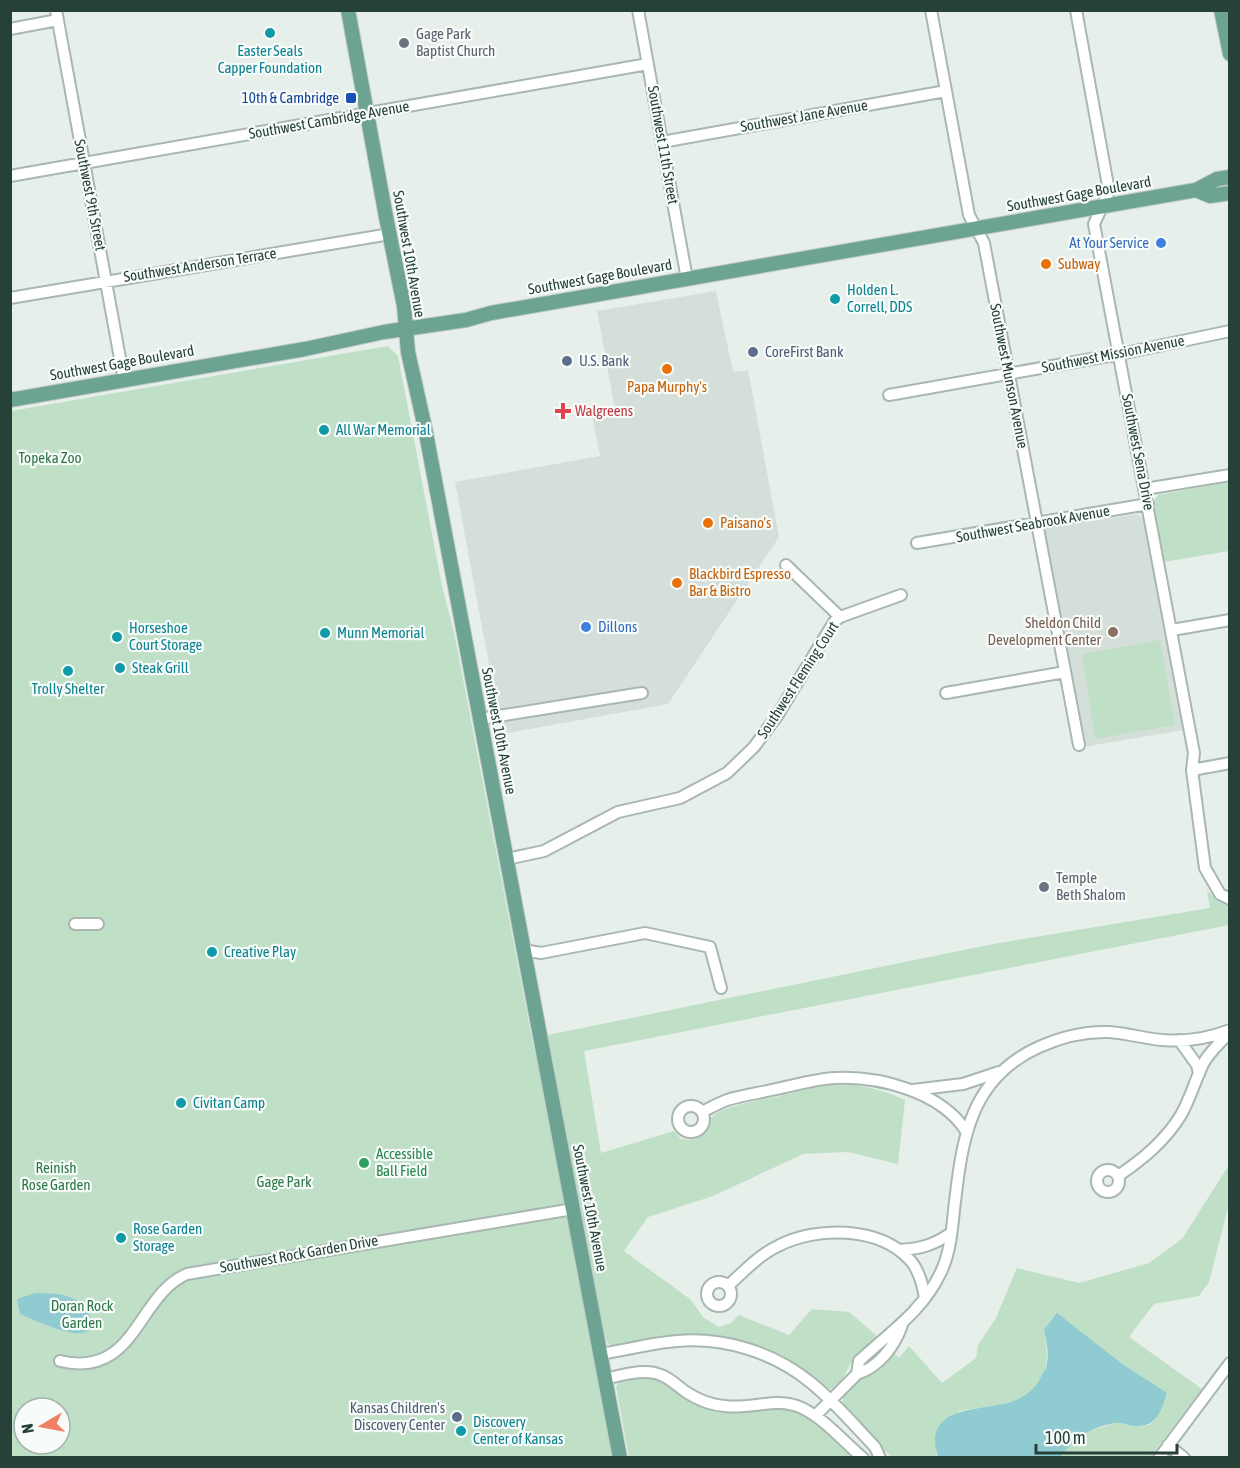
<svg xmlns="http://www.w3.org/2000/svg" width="1240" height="1468" font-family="'Asap Condensed',sans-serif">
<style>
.built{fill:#d4dfd9}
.green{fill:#c0dfc7;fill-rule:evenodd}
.water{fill:#90cbd2}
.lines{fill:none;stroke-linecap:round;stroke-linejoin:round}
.minor-casing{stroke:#a8b7b1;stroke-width:14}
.major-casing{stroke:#c2cac7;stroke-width:16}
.minor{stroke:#fff;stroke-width:10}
.major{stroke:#6ca392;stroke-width:14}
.culture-dot{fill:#0f9aa8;stroke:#f7fbf9;stroke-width:2}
.worship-dot{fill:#6b7280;stroke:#f7fbf9;stroke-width:2}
.transit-dot{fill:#1a4fb4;stroke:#f7fbf9;stroke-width:2}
.shop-dot{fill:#3f7fe0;stroke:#f7fbf9;stroke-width:2}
.food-dot{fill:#e8710a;stroke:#f7fbf9;stroke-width:2}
.service-dot{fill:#5c6f8a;stroke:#f7fbf9;stroke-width:2}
.health-dot{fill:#e0444e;stroke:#f7fbf9;stroke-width:2}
.education-dot{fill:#8d6e63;stroke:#f7fbf9;stroke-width:2}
.leisure-dot{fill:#2e9e5b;stroke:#f7fbf9;stroke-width:2}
.labels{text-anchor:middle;stroke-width:4.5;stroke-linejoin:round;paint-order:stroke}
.worship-label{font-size:15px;fill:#5b616d;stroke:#f7fbf9;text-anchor:start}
.culture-label{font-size:15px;fill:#0d838f;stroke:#f7fbf9;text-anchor:start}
.transit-label{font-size:15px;fill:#164399;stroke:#f7fbf9;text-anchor:end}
.street-label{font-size:15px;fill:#254138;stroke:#f7fbf9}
.shop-label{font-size:15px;fill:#366cbe;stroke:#f7fbf9;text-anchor:end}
.food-label{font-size:15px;fill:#c56008;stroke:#f7fbf9;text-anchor:start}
.service-label{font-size:15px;fill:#4e5e75;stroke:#f7fbf9;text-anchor:start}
.health-label{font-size:15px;fill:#be3a42;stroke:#f7fbf9;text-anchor:start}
.park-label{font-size:15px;fill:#2f7848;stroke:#f7fbf9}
.education-label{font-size:15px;fill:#785e54;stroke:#f7fbf9;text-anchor:end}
.leisure-label{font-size:15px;fill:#27864d;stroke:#f7fbf9;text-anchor:start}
</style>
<rect width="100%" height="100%" fill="#e6efea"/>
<path class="built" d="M716 291 733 372 748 370 779 537 668 704 502 734 455 482 600 456 592 414 615 409 597 311Z
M1138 514 1143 519 1184 730 1083 747 1043 535 1044 530 1049 527Z"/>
<path class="green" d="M388 346 398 356 442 586 454 632 533 1044 543 1080 615 1457H11V411ZM24 1408H60V1444H24Z
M1229 482V551L1164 562 1153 502 1158 495Z
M1160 640 1175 725 1095 739 1082 654Z
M1207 891 1219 901 1229 904V925L584 1051 601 1153 674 1131 681 1139C713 1143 701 1121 717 1113 733 1105 753 1101 771 1098 790 1094 810 1088 829 1085 854 1082 883 1090 905 1100L898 1164 848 1152 803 1154 713 1196 648 1217 624 1251 690 1299 704 1318 719 1327 731 1323 739 1315 789 1335 812 1309 849 1312 878 1337 850 1364 842 1380 831 1389 825 1387 782 1357 736 1341 615 1347 608 1344 600 1323 548 1035 988 945 1210 908Z
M1229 1165V1204L1209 1282 1199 1296 1154 1304 1129 1337 1202 1389 1150 1457H1061L1070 1444 1090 1431 1117 1422 1140 1426 1149 1425 1156 1419 1167 1394 1121 1363 1044 1330C1051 1367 1046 1392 1006 1404 991 1408 974 1408 959 1411L936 1452 938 1457H891L847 1409 843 1403V1396L892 1351 899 1358 909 1346 942 1383 976 1358 978 1345 996 1318 1017 1268 1079 1283 1149 1263 1182 1239Z
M645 1375C651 1377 658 1378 663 1381 678 1389 688 1403 705 1408 732 1415 753 1407 778 1408 809 1409 833 1439 854 1457H629L616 1387 619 1381Z"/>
<path class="water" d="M35 1293C65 1293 83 1295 95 1326 91 1329 87 1332 82 1333 70 1336 33 1320 20 1314L17 1299Z
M1057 1313 1121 1363 1167 1393C1160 1415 1155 1430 1129 1425 1124 1424 1120 1422 1115 1423 1092 1427 1073 1438 1061 1457H938C923 1408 972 1411 1003 1404 1020 1401 1035 1391 1042 1375 1044 1371 1047 1367 1047 1362 1049 1351 1046 1340 1044 1330Z"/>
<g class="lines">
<g class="minor-casing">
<path id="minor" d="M56 10 124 380
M638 10 687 279
M931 10 969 215 984 243 1079 745
M1076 10 1109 191 1094 224 1194 753 1192 770 1205 868 1220 894 1230 899
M10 29 58 20
M662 142 946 91
M10 176 648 64
M10 298 390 234
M889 395 1120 354 1230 331
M1145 489 1230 475
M917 543 1148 504
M786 565 840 617
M1172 630 1230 620
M946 693 1065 672
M480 719 642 693
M1192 770 1230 763
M507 859 544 851 618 812 680 798 727 773 754 747 777 716 834 622 840 617 901 595
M75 924H98
M524 950 541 953 645 933 710 947 721 988
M1179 1040 1197 1065 1199 1074
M913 1090 963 1084 999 1072
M678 1119a13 13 0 1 1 26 0a13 13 0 1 1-26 0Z
M702 1112C710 1108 719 1103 727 1100 743 1095 760 1093 776 1089 796 1085 815 1079 835 1078 880 1076 941 1092 966 1131
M1097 1181a11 11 0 1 1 22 0a11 11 0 1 1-22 0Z
M1118 1176C1143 1159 1165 1141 1181 1115 1190 1099 1195 1081 1203 1064 1209 1052 1221 1042 1230 1032
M899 1250C920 1249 934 1245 951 1233
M707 1294a12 12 0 1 1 24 0a12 12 0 1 1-24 0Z
M728 1286C743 1272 759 1255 778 1246 816 1226 879 1226 910 1260 919 1270 923 1286 925 1298
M600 1354C626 1350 651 1343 677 1341 724 1337 773 1352 810 1382 834 1401 854 1425 875 1447L880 1458
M60 1361C136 1379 137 1295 187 1274L573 1209
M857 1374C879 1367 895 1346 902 1325
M605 1379C621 1375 639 1370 655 1373 668 1376 676 1385 686 1392 698 1400 711 1405 725 1406 751 1410 776 1396 802 1408 825 1419 843 1441 863 1458
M815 1416 857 1374 859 1361C889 1333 923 1311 941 1272 950 1253 952 1231 954 1210 962 1142 968 1079 1039 1047 1061 1037 1084 1031 1109 1032 1127 1033 1145 1039 1163 1040 1185 1042 1209 1038 1230 1030
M1168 1445 1184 1458
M1159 1458 1230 1363"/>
</g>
<g class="major-casing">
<path id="major" d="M348 10 386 217 404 306 408 352 425 428 620 1458
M1221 10 1230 54
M1196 190 1210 196 1230 193
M10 400 305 349 384 332 466 320 491 313 1196 190 1217 179 1230 177"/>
</g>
<use href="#minor" class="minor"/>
<use href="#major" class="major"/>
</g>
<g class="culture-dot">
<circle cx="270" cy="33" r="6"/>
<circle cx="835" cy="299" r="6"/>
<circle cx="324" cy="430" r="6"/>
<circle cx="325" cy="633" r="6"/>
<circle cx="117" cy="637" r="6"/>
<circle cx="120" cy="668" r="6"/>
<circle cx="68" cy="671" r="6"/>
<circle cx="212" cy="952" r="6"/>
<circle cx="181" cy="1103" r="6"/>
<circle cx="121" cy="1238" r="6"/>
<circle cx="461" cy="1431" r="6"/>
</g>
<g class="worship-dot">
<circle cx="404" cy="43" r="6"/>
<circle cx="1044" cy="887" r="6"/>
</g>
<rect class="transit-dot" x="345" y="92" width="12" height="12" rx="3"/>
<g class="shop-dot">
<circle cx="1161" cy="243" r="6"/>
<circle cx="586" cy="627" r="6"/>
</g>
<g class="food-dot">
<circle cx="1046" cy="264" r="6"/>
<circle cx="667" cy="369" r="6"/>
<circle cx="708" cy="523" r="6"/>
<circle cx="677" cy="583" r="6"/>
</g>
<g class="service-dot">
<circle cx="753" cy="352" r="6"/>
<circle cx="567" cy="361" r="6"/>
<circle cx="457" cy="1417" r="6"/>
</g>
<path class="health-dot" d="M560 402h6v6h6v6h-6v6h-6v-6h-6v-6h6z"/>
<circle class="education-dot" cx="1113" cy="632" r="6"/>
<circle class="leisure-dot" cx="364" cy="1163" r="6"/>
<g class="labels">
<g class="worship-label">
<text x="416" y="39">Gage Park<tspan x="416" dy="17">Baptist Church</tspan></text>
<text x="1056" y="883">Temple<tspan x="1056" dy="17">Beth Shalom</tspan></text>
</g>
<g class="culture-label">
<text x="270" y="56" text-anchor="middle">Easter Seals<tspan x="270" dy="17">Capper Foundation</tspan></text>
<text x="847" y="295">Holden L.<tspan x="847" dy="17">Correll, DDS</tspan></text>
<text x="336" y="435">All War Memorial</text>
<text x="129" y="633">Horseshoe<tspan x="129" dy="17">Court Storage</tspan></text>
<text x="337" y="638">Munn Memorial</text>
<text x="132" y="673">Steak Grill</text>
<text x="68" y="694" text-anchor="middle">Trolly Shelter</text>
<text x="224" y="957">Creative Play</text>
<text x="193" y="1108">Civitan Camp</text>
<text x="133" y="1234">Rose Garden<tspan x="133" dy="17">Storage</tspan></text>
<text x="473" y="1427">Discovery<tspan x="473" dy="17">Center of Kansas</tspan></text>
</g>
<g class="transit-label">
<text x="339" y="103">10th &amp; Cambridge</text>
</g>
<g class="street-label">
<text transform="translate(804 116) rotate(-10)" y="5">Southwest Jane Avenue</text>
<text transform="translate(329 120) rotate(-10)" y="5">Southwest Cambridge Avenue</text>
<text transform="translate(663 145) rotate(80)" y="5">Southwest 11th Street</text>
<text transform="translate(1079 194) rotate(-10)" y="5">Southwest Gage Boulevard</text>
<text transform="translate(90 195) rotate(79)" y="5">Southwest 9th Street</text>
<text transform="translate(409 254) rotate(80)" y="5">Southwest 10th Avenue</text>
<text transform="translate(200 265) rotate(-9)" y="5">Southwest Anderson Terrace</text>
<text transform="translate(600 277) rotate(-10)" y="5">Southwest Gage Boulevard</text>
<text transform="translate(1113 354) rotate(-11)" y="5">Southwest Mission Avenue</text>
<text transform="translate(122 363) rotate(-10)" y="5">Southwest Gage Boulevard</text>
<text transform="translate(1009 376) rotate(79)" y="5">Southwest Munson Avenue</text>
<text transform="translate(1138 452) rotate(79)" y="5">Southwest Sena Drive</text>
<text transform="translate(1033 524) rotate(-10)" y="5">Southwest Seabrook Avenue</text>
<text transform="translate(798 680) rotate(-57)" y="5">Southwest Fleming Court</text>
<text transform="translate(499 731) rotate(79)" y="5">Southwest 10th Avenue</text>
<text transform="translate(590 1208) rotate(79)" y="5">Southwest 10th Avenue</text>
<text transform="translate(299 1254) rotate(-10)" y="5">Southwest Rock Garden Drive</text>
</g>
<g class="shop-label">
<text x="1149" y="248">At Your Service</text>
<text x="598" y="632" text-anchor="start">Dillons</text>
</g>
<g class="food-label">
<text x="1058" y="269">Subway</text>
<text x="667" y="392" text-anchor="middle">Papa Murphy's</text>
<text x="720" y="528">Paisano's</text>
<text x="689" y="579">Blackbird Espresso<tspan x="689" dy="17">Bar &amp; Bistro</tspan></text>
</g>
<g class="service-label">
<text x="765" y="357">CoreFirst Bank</text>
<text x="579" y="366">U.S. Bank</text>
<text x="445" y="1413" text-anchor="end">Kansas Children's<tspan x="445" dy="17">Discovery Center</tspan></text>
</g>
<g class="health-label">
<text x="575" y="416">Walgreens</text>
</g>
<g class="park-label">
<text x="50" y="463">Topeka Zoo</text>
<text x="56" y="1173">Reinish<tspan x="56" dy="17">Rose Garden</tspan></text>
<text x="284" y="1187">Gage Park</text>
<text x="82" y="1311">Doran Rock<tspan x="82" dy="17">Garden</tspan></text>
</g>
<g class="education-label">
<text x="1101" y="628">Sheldon Child<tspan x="1101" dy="17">Development Center</tspan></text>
</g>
<g class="leisure-label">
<text x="376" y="1159">Accessible<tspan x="376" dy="17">Ball Field</tspan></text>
</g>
</g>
<rect width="1240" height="1468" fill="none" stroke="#254138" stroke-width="24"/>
<g transform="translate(42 1426) rotate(260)"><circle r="28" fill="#f7fbf9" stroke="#a3b1ac" stroke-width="1.5"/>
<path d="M0-4.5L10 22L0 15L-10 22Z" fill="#f07f63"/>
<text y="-9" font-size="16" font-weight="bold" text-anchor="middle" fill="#254138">N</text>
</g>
<path d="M1036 1444v9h141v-9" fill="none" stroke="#254138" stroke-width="3"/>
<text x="1045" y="1444" font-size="18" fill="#254138" stroke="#f7fbf9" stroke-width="4.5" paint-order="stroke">100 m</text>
</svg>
